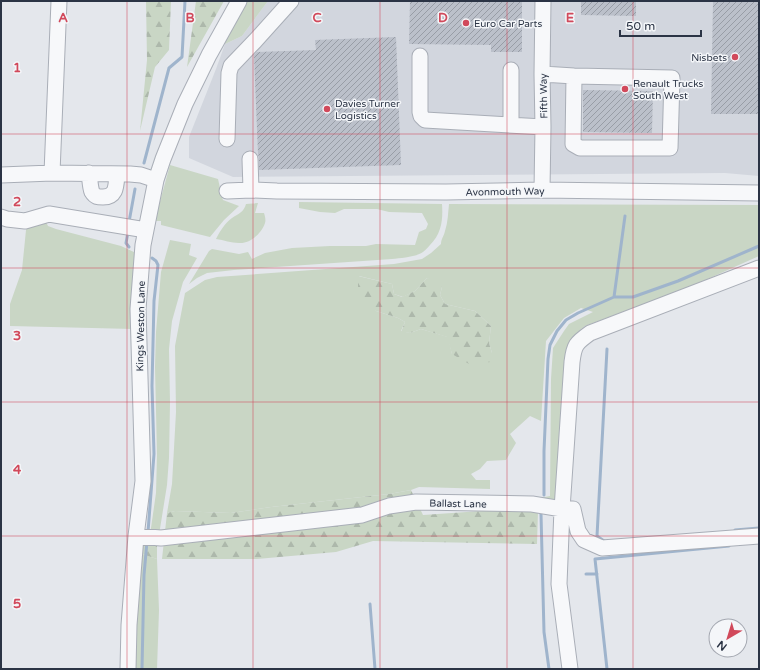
<svg xmlns="http://www.w3.org/2000/svg" width="760" height="670" font-family="'Varela Round',sans-serif">
<style>
.built{fill:#d2d6de}
.green{fill:#c9d6c5;fill-rule:evenodd}
.forest{fill:url(#forest-firs)}
.lines{fill:none;stroke-linecap:round;stroke-linejoin:round}
.stream{stroke:#9fb4cc;stroke-width:3}
.building{fill:url(#building-hatch)}
.minor-casing{stroke:#a9aeb7;stroke-width:17}
.minor{stroke:#f7f8fa;stroke-width:15}
.grid{fill:none;stroke:#d1495b;stroke-width:1;stroke-opacity:0.55}
.poi-dot{fill:#d1495b;stroke:#f4f6f9;stroke-width:1.5}
.labels{text-anchor:middle;stroke-width:3;stroke-linejoin:round;paint-order:stroke}
.poi-label{font-size:10px;fill:#2b3445;stroke:#f4f6f9;text-anchor:start}
.street-label{font-size:10px;fill:#2b3445;stroke:#f4f6f9}
.grid-label{font-size:13px;text-anchor:middle;font-weight:bold;fill:#d1495b;stroke:#f4f6f9;stroke-width:3;stroke-linejoin:round;paint-order:stroke}
</style>
<defs>
<pattern id="forest-firs" width="22" height="20" patternUnits="userSpaceOnUse"><rect width="22" height="20" fill="#c9d6c5"/><path d="M5 1l3.5 6h-7zM16 11l3.5 6h-7z" fill="#adb8ab"/></pattern>
<pattern id="building-hatch" width="6" height="6" patternUnits="userSpaceOnUse"><rect width="6" height="6" fill="#bbc0ca"/><path d="M-1 1l2-2M0 6l6-6M5 7l2-2" fill="none" stroke="#989da6"/></pattern>
</defs>
<rect width="100%" height="100%" fill="#e4e7ec"/>
<path class="built" d="M268 1H759V176L725 173 233 177 189 158V137L216 69 225 44 242 36Z"/>
<path class="green" d="M245 1H268L242 36 225 44 223 39Z
M170 165 218 179C220 186 220 193 223 200L239 206 224 220 210 237 161 225V221H156L159 205Z
M299 202 442 204C443 219 442 233 430 245 428 247 426 250 423 252 416 257 401 258 392 259L234 270 207 273 197 278 189 284 209 251 212 249 239 254 248 252 252 259 265 253 292 248 330 246H366L376 244 415 245 419 232 426 229 428 224 422 213 389 212 377 209H344L335 213 320 212 299 208Z
M258 203 255 213H264C265 216 266 220 265 223 262 233 250 244 239 243 231 243 224 240 216 239 220 231 225 223 232 218 238 214 244 212 246 204Z
M449 204 759 205V256L692 286 585 326C574 334 569 342 565 355L556 503 540 498 550 496 551 379 553 348 564 331 569 324 593 312 581 308 564 318 546 341 541 421 530 416 510 434 516 443 506 460 487 461 480 469 471 474 476 480H490V489L419 487 411 490 389 494 271 507 231 513 175 511 167 513 172 484 176 412 175 346 185 293 205 280 217 277 394 264 422 259 431 253 441 244C441 239 444 236 445 231 448 222 448 213 449 204ZM359 276 392 284 394 294 403 297 415 291 427 278 442 287 440 295 445 304 475 311 491 326 489 343 492 353 452 354 448 337 421 329 410 333 401 331 405 322 398 318 376 311Z
M46 222 48 226 56 229 121 246 136 253 133 329 10 326V304L22 270 26 230 27 228Z
M170 240 191 244 189 255 197 258 183 282 172 321 169 349 170 403 169 458 167 485 159 535H150L156 493 157 455 155 367 156 332 161 272Z
M139 553 157 559 159 610 157 669H133Z"/>
<path class="forest" d="M146 1H171L169 50 155 67 140 131 147 60Z
M196 1H224L187 67Z
M358 276 392 284 394 294 402 297 415 291 427 278 439 281 442 287 440 295 445 304 475 311 491 326 489 343 492 353 491 362 469 364 452 354 447 337 421 329 410 333 401 332 405 322 398 318 376 311 358 294Z
M411 490 423 515 525 508 538 511 537 544 373 541 336 552 257 559H162L167 513 175 511 231 513 271 507 389 494Z
M143 539H157V559L139 553Z"/>
<g class="lines">
<path class="stream" d="M144 163 169 68 182 57 185 1
M129 222 135 189
M128 232 126 243 129 247
M614 297 625 216
M544 495V451L548 359 550 345 557 331 566 320 578 313 614 297H633L678 281 759 246
M541 514 544 632 549 669
M735 530 759 528
M148 532 154 454 152 386 154 301 158 265 156 261 152 258
M604 541 597 536 607 349
M586 574H597
M370 604 375 669
M142 669 144 575 147 541
M607 669 595 559 729 546"/>
</g>
<path class="building" d="M410 1H522V52H491V45L409 44Z
M581 1H636V16L581 15Z
M713 1H759V114H711Z
M396 37 401 165 259 170V159L258 154 254 55 257 52 316 50 315 40Z
M583 90 653 91 652 133 583 132Z"/>
<g class="lines">
<g class="minor-casing">
<path id="minor" d="M420 56V112L421 116 425 120 543 127
M542 74 574 76 672 78 670 148H580L573 144 574 76
M511 124V70
M227 139 229 73 231 66 255 41 291 1
M250 159 251 190
M52 173 59 1
M89 173C90 179 90 187 92 192 95 197 98 197 103 197 117 197 116 185 117 174
M1 175 52 173 130 174 141 175 156 180
M542 190 543 127 542 74 543 1
M227 191 251 190 277 191 446 192 542 190 759 193
M1 217 7 219 25 221 49 214 146 230
M136 536 161 538 362 515 389 506 416 502 532 504 562 509H573L578 531 584 540 602 548 759 536
M128 669 129 625 136 536 143 481 138 309 143 245 156 180 163 159 185 104 209 55 239 1
M570 669 559 584 562 509 572 362C574 345 576 343 590 333L759 268"/>
</g>
<use href="#minor" class="minor"/>
</g>
<path class="grid" d="M127 1V669M253 1V669M380 1V669M507 1V669M633 1V669M1 134H759M1 268H759M1 402H759M1 536H759"/>
<g class="poi-dot">
<circle cx="466" cy="23" r="4"/>
<circle cx="735" cy="57" r="4"/>
<circle cx="625" cy="89" r="4"/>
<circle cx="327" cy="109" r="4"/>
</g>
<g class="labels">
<g class="poi-label">
<text x="474" y="27">Euro Car Parts</text>
<text x="727" y="61" text-anchor="end">Nisbets</text>
<text x="633" y="87">Renault Trucks<tspan x="633" dy="12">South West</tspan></text>
<text x="335" y="107">Davies Turner<tspan x="335" dy="12">Logistics</tspan></text>
</g>
<g class="street-label">
<text transform="translate(543 96) rotate(-91)" y="4">Fifth Way</text>
<text transform="translate(505 191) rotate(-1)" y="4">Avonmouth Way</text>
<text transform="translate(140 326) rotate(-89)" y="4">Kings Weston Lane</text>
<text transform="translate(458 503) rotate(1)" y="4">Ballast Lane</text>
</g>
</g>
<g class="grid-label">
<text x="63" y="22">A</text>
<text x="190" y="22">B</text>
<text x="317" y="22">C</text>
<text x="443" y="22">D</text>
<text x="570" y="22">E</text>
<text x="17" y="72">1</text>
<text x="17" y="206">2</text>
<text x="17" y="340">3</text>
<text x="17" y="474">4</text>
<text x="17" y="608">5</text>
</g>
<rect width="760" height="670" fill="none" stroke="#2b3445" stroke-width="4"/>
<g transform="translate(728 638) rotate(218)"><circle r="19" fill="#f4f6f9" stroke="#a4a8b1"/>
<path d="M0-3L7 15L0 10L-7 15Z" fill="#d1495b"/>
<text y="-6" font-size="11" font-weight="bold" text-anchor="middle" fill="#2b3445">N</text>
</g>
<path d="M620 30v6h81v-6" fill="none" stroke="#2b3445" stroke-width="2"/>
<text x="626" y="30" font-size="12" fill="#2b3445" stroke="#f4f6f9" stroke-width="3" paint-order="stroke">50 m</text>
</svg>
